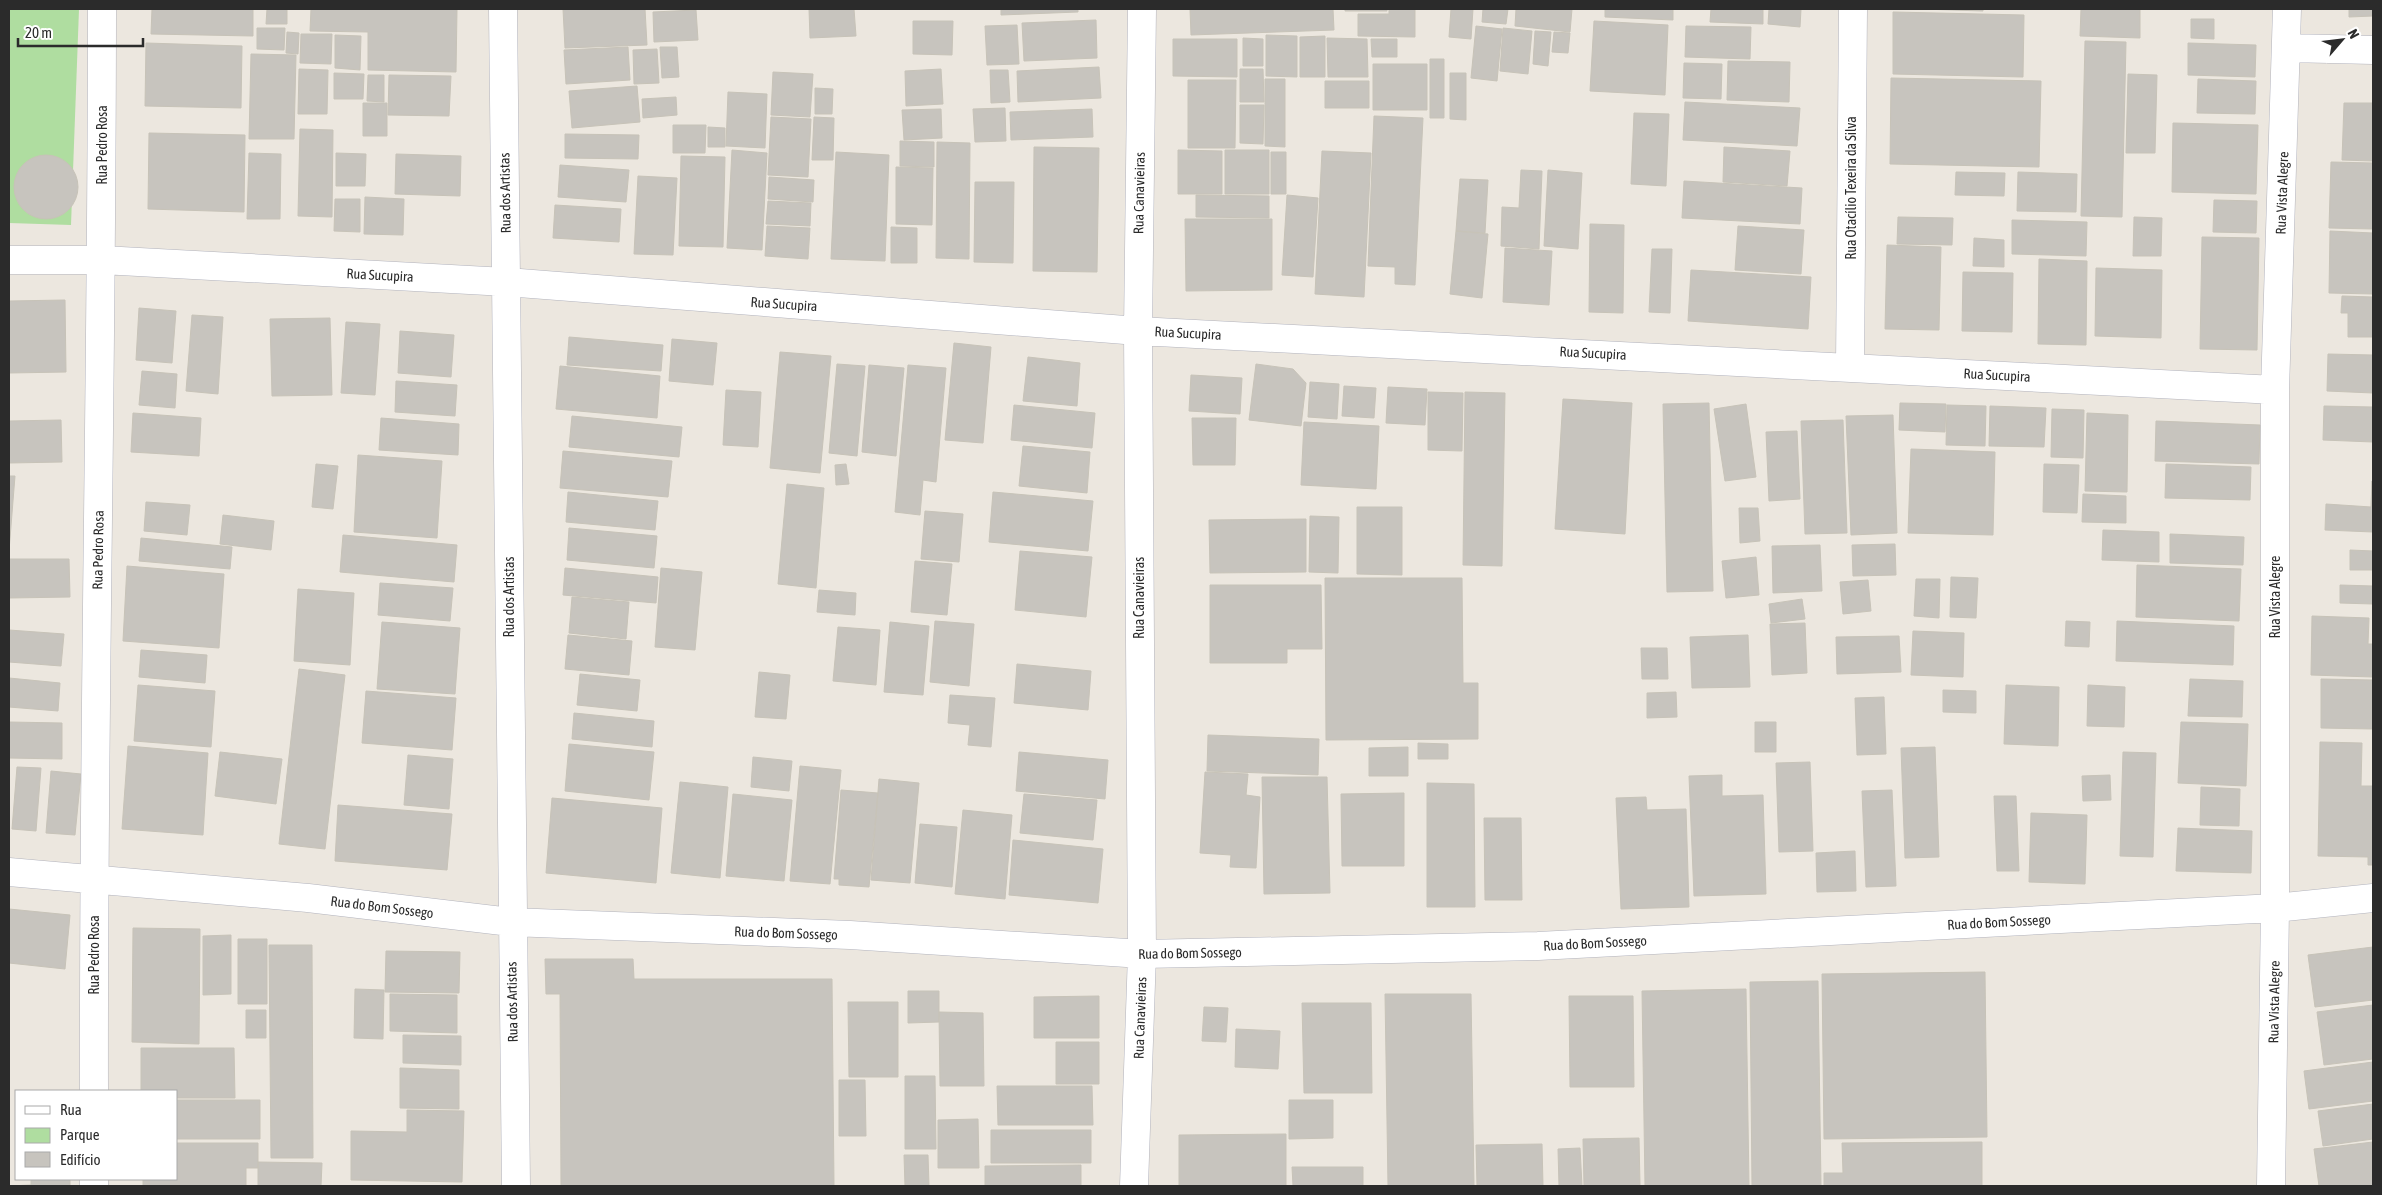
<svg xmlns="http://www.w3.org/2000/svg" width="2382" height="1195" font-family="'Asap Condensed',sans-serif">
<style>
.green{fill:#afdda0}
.building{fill:#c7c4be;stroke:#c7c3b8}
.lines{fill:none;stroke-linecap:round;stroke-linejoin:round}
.minor-casing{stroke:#b2b3bd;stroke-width:29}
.minor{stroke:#fff;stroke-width:28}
.labels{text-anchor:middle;stroke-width:5;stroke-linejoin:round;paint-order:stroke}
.street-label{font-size:14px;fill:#2b2b2b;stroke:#fff}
</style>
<rect width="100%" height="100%" fill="#ece7df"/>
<path class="green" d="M9 9H79L71 225 9 223Z"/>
<path class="building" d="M152 9H253V36L151 34Z
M267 9H287V24H266Z
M311 9H457L456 72 368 70V32L310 31Z
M563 9H645L647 45 565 48Z
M809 9H854L856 36 810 38Z
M1001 9H1078V12L1001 15Z
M1190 9H1333L1334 30 1191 35Z
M1345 9H1387V11H1345Z
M1389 9H1415V37L1358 36V14H1389Z
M1451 9H1473L1471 39 1449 37Z
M1483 9H1508L1506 24 1482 22Z
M1516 9H1572L1570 32 1515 26Z
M1605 9H1673V20L1605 17Z
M1711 9H1763V24L1710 22Z
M1769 9H1801L1800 27 1768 24Z
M1922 9H1983V11Z
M2081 9H2140V38L2080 36Z
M2349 9H2373V16L2349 17Z
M696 10 698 40 654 42 653 12Z
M1893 12 2024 15 2023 77 1893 74Z
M2191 19H2214V39L2191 38Z
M1096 20 1097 58 1024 61 1022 23Z
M913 21H953L952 55 913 54Z
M1594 21 1668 25 1665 95 1590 91Z
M1017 25 1019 64 987 65 985 26Z
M1476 26 1502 29 1497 81 1471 78Z
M1686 26 1751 27 1750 59 1685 57Z
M257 28H285L284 50 257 49Z
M1503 28 1532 31 1528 74 1500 71Z
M1535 31 1551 32 1548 66 1533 64Z
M287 32 299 33 298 54 286 53Z
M1554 32 1570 33 1568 53 1552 52Z
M301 34H332L331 64 300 63Z
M335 35 361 36 360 70 335 68Z
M1266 35 1297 36V77L1266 76Z
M1325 36V77H1300V37Z
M1243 38 1263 39V66H1243Z
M1327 38 1367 39 1368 77H1328Z
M1173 39H1237V77L1173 76Z
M1371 39H1397V57H1372Z
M2085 41 2126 42 2122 217 2081 216Z
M146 43 242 46 241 108 145 106Z
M2188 43 2256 45 2255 77 2188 75Z
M628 47 630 80 566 84 564 50Z
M660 47H677L679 77 662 78Z
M657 49 659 83 634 84 633 50Z
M251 54 296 55 294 139H249Z
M1430 59H1444V118H1430Z
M1728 61 1790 62 1789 102 1727 100Z
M1684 63 1722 64 1721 99 1683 98Z
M1373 64H1427V110H1373Z
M1099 67 1101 98 1018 102 1017 71Z
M299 69 328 70 327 114H298Z
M941 69 943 104 906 106 905 71Z
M1240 69H1263L1264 102H1240Z
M990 70H1008L1010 102 991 103Z
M773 72 813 74 810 117 771 115Z
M334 73 364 74 363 99H334Z
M1450 73H1466V120L1450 119Z
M2128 74 2157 75 2155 153H2126Z
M368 75H384V102L367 101Z
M389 75 451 76 449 116 388 115Z
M1891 78 2041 81 2039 167 1890 164Z
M1265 79H1285V147L1265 146Z
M2198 79 2256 81 2255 114 2197 113Z
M1188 80H1236L1235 148H1188Z
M1325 81H1369V108H1325Z
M637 86 640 122 572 128 569 91Z
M815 88 833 89 832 114H815Z
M728 92 767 94 765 148 726 146Z
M676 97 677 115 643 118 642 99Z
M1685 102 1800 108 1797 146 1683 140Z
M363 103H387V136H363Z
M2344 103H2373V161L2342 160Z
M1240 105H1264L1263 144 1240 143Z
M1005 108 1006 141 975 142 973 109Z
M941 109 942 138 904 140 902 110Z
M1092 109 1093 137 1011 140 1010 112Z
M1634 113 1669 114 1666 186 1631 184Z
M1374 116 1423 118 1415 285 1395 284V267L1368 266Z
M771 117 811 119 808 177 768 175Z
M814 117 834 118 833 160H812Z
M2173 123 2258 125 2256 194 2172 192Z
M673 125H706L705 153H673Z
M708 127 725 128V147H708Z
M300 129 333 130 332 217 298 216Z
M149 133 245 135 244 212 148 209Z
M565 134 639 135 638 159 565 158Z
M900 141 934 142V167L900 166Z
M937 142 970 143 969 259 936 258Z
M1034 147 1099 148 1097 272 1033 271Z
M1724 147 1790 151 1787 186 1723 182Z
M732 150 767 153 762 250 727 248Z
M1178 150 1222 151V194H1178Z
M1225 150H1269V194H1225Z
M1322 151 1371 153 1364 297 1315 294Z
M836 152 889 155 885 261 831 259Z
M1271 152H1286V194H1271Z
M249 153 281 154 280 219H247Z
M336 153 366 154 365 186H336Z
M396 154 461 156 460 196 395 194Z
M14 187a32 32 0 1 1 64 0a32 32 0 1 1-64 0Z
M681 156 725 157 723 247 679 246Z
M2331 162 2373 163V229L2329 228Z
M560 165 629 170 626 202 558 197Z
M896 167 933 168 932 225 896 224Z
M1521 170 1542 171 1539 249 1501 246 1502 207 1519 208Z
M1548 170 1582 173 1578 249 1544 246Z
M1956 172 2005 173 2004 196 1955 195Z
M2018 172 2077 174 2076 212 2017 211Z
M638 176 677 178 673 255 634 254Z
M769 177 814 180 813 202 768 199Z
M1460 179 1488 180 1485 233 1456 231Z
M1684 181 1802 188 1800 224 1682 218Z
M975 182H1014L1013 263 974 262Z
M1196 195 1269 196V218L1196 217Z
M1287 195 1318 198 1313 277 1282 275Z
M365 197 404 199 403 235 364 234Z
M335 199H360V232L334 231Z
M2214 200 2257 201 2256 233 2213 232Z
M768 201 811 203 810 226 766 224Z
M555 205 621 209 619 242 553 238Z
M1898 217 1953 218 1952 245 1897 244Z
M2134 217 2162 218 2161 256H2133Z
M1185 219H1272V290L1186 291Z
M2012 220 2087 222 2086 256 2012 254Z
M1590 224 1624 225 1623 313 1589 312Z
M767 226 810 228 808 259 765 256Z
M1738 226 1804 230 1801 274 1735 270Z
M891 227 917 228V263H891Z
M1456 231 1488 234 1482 298 1450 294Z
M2330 231 2373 233V294L2329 293Z
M2202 237 2259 238 2257 350 2200 349Z
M1974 238 2004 240V267L1973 266Z
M1887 245 1941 247 1939 330 1885 329Z
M1505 248 1552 251 1549 305 1503 302Z
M1652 249H1672L1670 313 1649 312Z
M2039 259 2087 261 2086 345 2038 344Z
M2096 268 2162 270 2161 338 2095 336Z
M1691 270 1811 277 1808 329 1688 321Z
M1963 272 2013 273 2012 332 1962 331Z
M2342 296 2373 297V337H2348V313H2341Z
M65 300 66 372 9 373V301Z
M139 308 176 311 172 363 136 360Z
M192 315 223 317 218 394 186 391Z
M330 318 332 395 272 396 270 319Z
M346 322 380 324 375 395 341 393Z
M400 331 454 335 451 377 398 373Z
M569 337 663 345 661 371 567 365Z
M672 339 717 343 713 385 669 381Z
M954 343 991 347 983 443 945 440Z
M780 352 831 356 820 473 770 468Z
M2328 354 2373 355V393L2327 391Z
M1028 357 1080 363 1077 406 1023 401Z
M837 364 865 366 857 456 829 453Z
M1256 364 1293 369 1306 383 1301 426 1249 420Z
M869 365 904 368 896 456 862 452Z
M908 365 946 368 936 482 923 480 920 515 895 512Z
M560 366 660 376 657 418 556 409Z
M142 371 177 374 175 408 139 405Z
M1191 375 1242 378 1240 414 1189 411Z
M396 381 457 385 455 416 395 412Z
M1310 382 1339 384 1337 419 1308 417Z
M1344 386 1376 388 1374 418 1342 416Z
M1388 387 1427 389 1425 425 1386 423Z
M726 390 761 392 758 447 723 445Z
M1428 392 1463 393 1462 451 1428 450Z
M1465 392 1505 393 1502 566 1463 565Z
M1563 399 1632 403 1625 534 1555 529Z
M1709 403 1713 591 1667 592 1663 404Z
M1900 403 1946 404 1945 432 1899 430Z
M1746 404 1756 477 1725 481 1714 409Z
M1014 405 1095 413 1092 448 1011 440Z
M1947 405 1986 406 1985 446 1946 445Z
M1990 406 2046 408 2044 447 1989 446Z
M2324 406 2373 407V442L2323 440Z
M2052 409 2084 410 2083 458 2051 457Z
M133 413 201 418 199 456 131 452Z
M2087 413 2128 415 2127 492 2085 491Z
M1893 415 1897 533 1851 535 1846 416Z
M572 416 682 427 679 457 569 447Z
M381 418 459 424 458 455 379 450Z
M1192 418H1236L1235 465H1193Z
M61 420 62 462 9 463V421Z
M1843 420 1847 533 1805 534 1801 421Z
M2156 421 2260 425 2259 464 2155 461Z
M1304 422 1379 426 1376 489 1301 485Z
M1797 431 1800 499 1769 501 1766 432Z
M1023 446 1090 452 1087 493 1019 486Z
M1911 449 1995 452 1993 535 1908 533Z
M563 451 672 461 668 497 560 488Z
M358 455 442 461 437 538 354 532Z
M316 464 338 466 333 509 312 507Z
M846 464 849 484 836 485 835 465Z
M2044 464 2079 465 2077 513 2043 512Z
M2166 464 2251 467 2250 500 2165 498Z
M9 476H15L9 551Z
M2372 481 2373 532 2325 530 2326 504 2371 507Z
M787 484 824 488 816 588 778 584Z
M568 492 658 501 655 530 566 522Z
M993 492 1093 501 1088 551 989 542Z
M2083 494 2126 496V523L2082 522Z
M146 502 190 505 187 535 144 531Z
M1357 507H1402V575L1357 574Z
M1739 508H1758L1760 541 1740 543Z
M925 511 963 514 959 562 921 559Z
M223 515 274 521 271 550 220 544Z
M1310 516 1339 517 1338 573 1309 572Z
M1306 519V572L1210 573 1209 520Z
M569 528 657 536 654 568 567 560Z
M2103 530 2159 532V562L2102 560Z
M2170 534 2244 537 2243 565 2170 563Z
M343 535 457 545 454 582 340 572Z
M141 538 232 547 230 569 139 561Z
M1895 544 1896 575 1853 576 1852 545Z
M1820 545 1822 591 1773 593 1772 546Z
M2350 550 2373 551V570H2350Z
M1020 551 1092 557 1086 617 1015 610Z
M1756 557 1759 595 1726 598 1722 561Z
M9 559H69L70 597 9 598Z
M915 561 952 564 947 615 911 612Z
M2137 565 2241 569 2239 621 2136 617Z
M127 566 224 574 219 648 123 641Z
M565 568 658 577 656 603 563 595Z
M661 568 702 572 695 650 655 647Z
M1951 577 1978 578 1976 618 1950 617Z
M1325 578H1462L1463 683H1478V739L1326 740Z
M1916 579H1940L1939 618 1914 616Z
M1868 580 1871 611 1843 614 1840 582Z
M380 583 453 588 450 621 378 615Z
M1210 585H1321L1322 649H1287V663H1210Z
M2340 585 2373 586V604L2340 603Z
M298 589 354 593 350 665 294 661Z
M819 590 856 593 855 615 817 612Z
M572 597 629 602 626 639 569 633Z
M1802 599 1805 619 1771 623 1769 604Z
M2312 616 2369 618 2368 644H2373V677L2311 675Z
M935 621 974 624 969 686 930 682Z
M2066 621 2090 622 2089 647 2065 646Z
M2117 621 2234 626 2233 665 2116 661Z
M382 622 460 628 455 694 377 689Z
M890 622 929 626 923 695 884 692Z
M1805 623 1807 673 1772 675 1770 624Z
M838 627 880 630 876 685 833 681Z
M9 630 64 634 61 666 9 662Z
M1913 631 1964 633 1963 677 1911 675Z
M568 635 632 641 629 675 565 669Z
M1748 635 1750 687 1692 688 1690 637Z
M1899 636 1901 672 1837 674 1836 637Z
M1641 648H1667L1668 679H1642Z
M141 650 207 655 205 683 139 677Z
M1017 664 1091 671 1088 710 1014 703Z
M299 669 345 675 325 849 279 844Z
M759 672 790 675 786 719 755 717Z
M580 674 640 680 637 711 577 705Z
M9 678 60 683 58 711 9 707Z
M2190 679 2243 681 2242 717 2188 716Z
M2321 679 2373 680V729L2321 728Z
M138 685 215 691 211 747 134 741Z
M2006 685 2059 687 2058 746 2004 744Z
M2088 685 2125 687 2124 727 2087 726Z
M1943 690 1976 691V713L1943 712Z
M366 691 456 698 452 750 362 743Z
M1676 692 1677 717 1647 718V693Z
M950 695 995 698 991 747 968 745 970 725 948 723Z
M1884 697 1886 754 1857 755 1855 698Z
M574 713 654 721 652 747 572 739Z
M9 722 62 723V759L9 758Z
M1755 722H1776V752H1755Z
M2181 722 2248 724 2246 786 2178 783Z
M1208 735 1319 739 1318 775 1207 771Z
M2320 742 2362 743 2361 786H2373V865H2368V857L2318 856Z
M1418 743 1448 744V759H1418Z
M569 744 654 752 649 800 565 791Z
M128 746 208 753 203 835 122 829Z
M1408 747V776H1369V748Z
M1935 747 1939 857 1905 858 1901 748Z
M220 752 282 759 276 804 215 796Z
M1019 752 1108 760 1105 799 1016 791Z
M2123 752 2156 753 2153 857 2120 856Z
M408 755 453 759 449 809 404 805Z
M753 757 792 761 789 791 751 787Z
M1810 762 1813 851 1779 852 1776 763Z
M800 766 841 770 830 884 790 881Z
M17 767 41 768 36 831 12 829Z
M51 771 81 774 75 835 46 833Z
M1205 772 1248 774 1246 795 1260 797 1256 868 1230 867 1231 855 1200 853Z
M1722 775V796L1763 795 1766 894 1694 896 1689 776Z
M2110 775 2111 800 2083 801 2082 776Z
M1262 777H1327L1330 893 1264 894Z
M879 779 919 783 910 883 871 880Z
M680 782 728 787 720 878 671 873Z
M1427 783 1474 784 1475 907H1427Z
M2201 787 2240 789 2239 826 2200 825Z
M841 790 878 793 869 887 839 885V879H834Z
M1892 790 1896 886 1866 887 1862 791Z
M1404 793V866H1342L1341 794Z
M733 794 792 800 784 881 726 876Z
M1024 794 1097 800 1093 840 1020 833Z
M1994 796H2016L2019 871H1997Z
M1646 797 1647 810 1686 809 1689 907 1621 909 1616 798Z
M552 798 662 808 656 883 546 873Z
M338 805 452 814 447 870 335 861Z
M963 810 1012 815 1005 899 955 894Z
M2031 813 2087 815 2085 884 2029 882Z
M1484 818H1521L1522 900H1485Z
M920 824 957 827 952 887 915 883Z
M2178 828 2252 831 2251 873 2176 871Z
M1013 840 1103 849 1098 903 1009 895Z
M1855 851 1856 891 1817 892 1816 853Z
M9 909 70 915 65 969 9 963Z
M133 928 200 929 199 1044 132 1042Z
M231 935V994L203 995V936Z
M238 939H267V1004H238Z
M269 945H312L313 1158H271Z
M2373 947V1000L2315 1007 2308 955Z
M386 951 460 952 459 993 385 992Z
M545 959H633L634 979H832L834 1186H561L560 994H546Z
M1985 972 1987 1137 1824 1139 1822 974Z
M1818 981 1821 1186H1752L1750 982Z
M355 989 384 990 383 1039 354 1038Z
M1746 989 1749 1186H1645L1642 991Z
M908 991H939V1022L908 1023Z
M390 994 457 995V1033L390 1031Z
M1385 994H1471L1474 1186H1388Z
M1099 996V1038H1034V997Z
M1569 996H1633L1634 1087H1570Z
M848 1002H898V1077H849Z
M1302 1003H1371L1372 1093H1304Z
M2373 1005V1059L2324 1065 2317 1012Z
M1204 1007 1228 1008 1226 1042 1202 1041Z
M246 1010H266V1038H246Z
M939 1012 983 1013 984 1086H940Z
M1236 1029 1280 1031 1278 1069 1235 1067Z
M403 1035 461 1036V1065L403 1063Z
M1056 1042H1099V1084H1056Z
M141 1048H234L235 1098H176V1091H141Z
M2373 1062V1101L2309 1109 2304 1071Z
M400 1068 459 1070V1109L400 1108Z
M905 1076H935L936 1149H905Z
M839 1080H865L866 1136H839Z
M997 1086H1092L1093 1125H998Z
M176 1100H260V1139H176Z
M1289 1100H1333V1138L1289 1139Z
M2373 1104V1139L2323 1146 2318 1111Z
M407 1110 464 1111 462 1182 351 1180V1131L407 1132Z
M978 1119 979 1168H938V1120Z
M991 1130H1091V1163H991Z
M1286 1134V1186H1179V1135Z
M1639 1138 1640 1186H1584L1583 1139Z
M1982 1142V1186H1824V1173H1843L1842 1143Z
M2373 1142V1186H2319L2314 1149Z
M176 1143H258V1168H246V1186H143V1179H176Z
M1542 1144 1543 1186H1477L1476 1145Z
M1580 1148 1582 1186H1559L1558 1149Z
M904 1155H928L929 1186H905Z
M258 1162 322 1163 321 1186H258Z
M1081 1165V1186H985V1166Z
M1292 1167H1363V1186H1293Z
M31 1179H70V1186H9L31 1185Z"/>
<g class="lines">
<g class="minor-casing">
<path id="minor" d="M503 9 516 1186
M2287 48 2373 50
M9 260H102L506 282 1138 331 2275 390
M1850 367 1853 9
M9 872 308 898 511 922 850 935 1142 954 1538 946 2275 908 2373 898
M94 1091C93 730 102 370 102 9
M94 1179V1186
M1134 1186 1142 954 1138 331 1142 9
M2271 1186 2275 908V390L2287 9"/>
</g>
<use href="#minor" class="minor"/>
</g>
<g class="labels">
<g class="street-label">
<text transform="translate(102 145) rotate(-90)" y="5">Rua Pedro Rosa</text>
<text transform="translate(1851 188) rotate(-90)" y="5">Rua Otacílio Texeira da Silva</text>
<text transform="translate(505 193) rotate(-91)" y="5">Rua dos Artistas</text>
<text transform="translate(1139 193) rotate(-89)" y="5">Rua Canavieiras</text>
<text transform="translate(2282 193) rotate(-88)" y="5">Rua Vista Alegre</text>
<text transform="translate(380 275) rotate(3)" y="5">Rua Sucupira</text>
<text transform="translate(784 304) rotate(4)" y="5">Rua Sucupira</text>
<text transform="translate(1188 333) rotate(3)" y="5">Rua Sucupira</text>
<text transform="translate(1593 353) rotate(3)" y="5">Rua Sucupira</text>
<text transform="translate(1997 375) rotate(3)" y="5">Rua Sucupira</text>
<text transform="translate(98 550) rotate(-89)" y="5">Rua Pedro Rosa</text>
<text transform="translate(509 597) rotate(-90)" y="5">Rua dos Artistas</text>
<text transform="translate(2275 597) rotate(-90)" y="5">Rua Vista Alegre</text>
<text transform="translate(1139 598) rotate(-90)" y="5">Rua Canavieiras</text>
<text transform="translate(382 907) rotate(7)" y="5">Rua do Bom Sossego</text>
<text transform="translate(1999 922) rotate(-3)" y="5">Rua do Bom Sossego</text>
<text transform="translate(786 933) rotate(2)" y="5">Rua do Bom Sossego</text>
<text transform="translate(1595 943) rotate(-3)" y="5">Rua do Bom Sossego</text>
<text transform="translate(1190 953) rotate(-1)" y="5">Rua do Bom Sossego</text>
<text transform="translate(94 955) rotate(-90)" y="5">Rua Pedro Rosa</text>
<text transform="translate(512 1002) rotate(-91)" y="5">Rua dos Artistas</text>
<text transform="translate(2274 1002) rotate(-89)" y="5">Rua Vista Alegre</text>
<text transform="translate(1140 1018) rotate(-88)" y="5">Rua Canavieiras</text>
</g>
</g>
<rect width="2382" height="1195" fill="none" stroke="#2b2b2b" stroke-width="20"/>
<rect x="15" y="1090" width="162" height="90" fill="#ffffff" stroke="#aaaaaa"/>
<rect x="25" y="1106" width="25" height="8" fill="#ffffff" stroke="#aaaaaa"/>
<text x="60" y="1115" font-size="15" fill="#2b2b2b">Rua</text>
<rect x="25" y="1128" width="25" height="15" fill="#afdda0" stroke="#aaaaaa"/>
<text x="60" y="1140" font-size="15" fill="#2b2b2b">Parque</text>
<rect x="25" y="1152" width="25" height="15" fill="#c7c4be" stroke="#aaaaaa"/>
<text x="60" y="1165" font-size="15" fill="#2b2b2b">Edifício</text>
<g transform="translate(2342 40) rotate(62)" stroke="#ffffff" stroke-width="4" paint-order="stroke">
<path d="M0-4L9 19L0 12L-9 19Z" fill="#2b2b2b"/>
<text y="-8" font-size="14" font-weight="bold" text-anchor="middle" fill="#2b2b2b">N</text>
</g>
<path d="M18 38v8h125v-8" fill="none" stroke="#2b2b2b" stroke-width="2.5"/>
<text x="25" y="38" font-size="15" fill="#2b2b2b" stroke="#ffffff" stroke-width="4" paint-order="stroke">20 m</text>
</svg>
